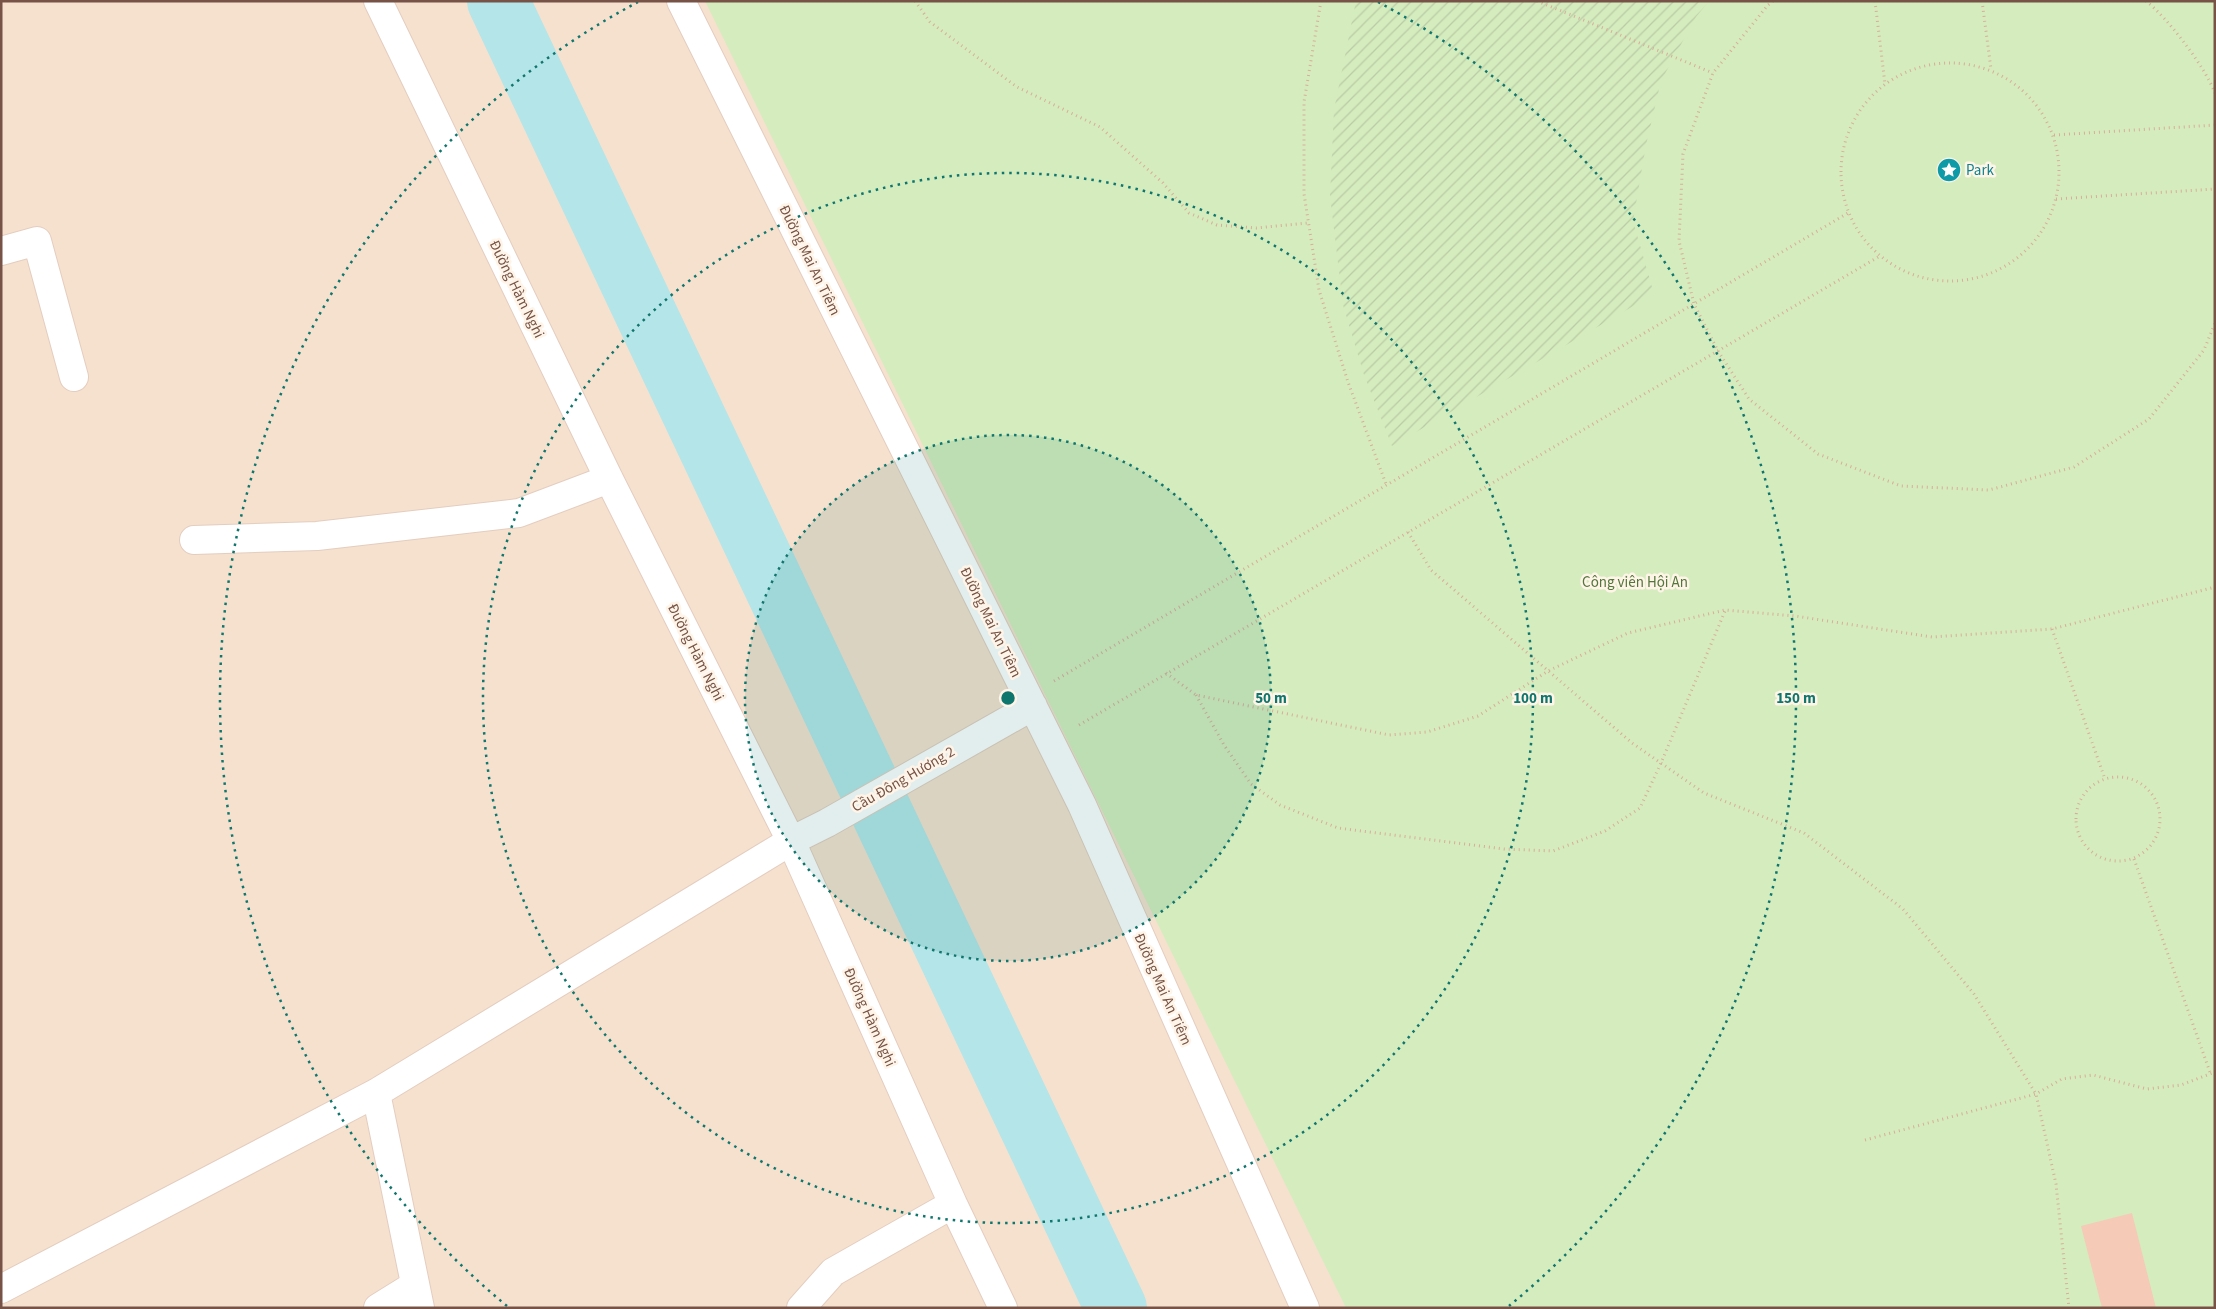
<svg xmlns="http://www.w3.org/2000/svg" width="2216" height="1309" font-family="'Source Sans 3',sans-serif">
<style>
.residential{fill:#f6e1ce}
.park{fill:#d5ecbe}
.garden{fill:url(#garden-furrows)}
.lines{fill:none;stroke-linecap:round;stroke-linejoin:round}
.river{stroke:#b4e5e8;stroke-width:62}
.building{fill:#f5cab6}
.minor-casing{stroke:#e4cdbf;stroke-width:30}
.path{stroke:#d9ad9a;stroke-width:3;stroke-dasharray:1 4;stroke-linecap:butt}
.minor{stroke:#fff;stroke-width:28}
.ring{fill:none;stroke:#0f766e;stroke-width:2.5;stroke-dasharray:2.5 5}
.labels{text-anchor:middle;stroke-width:5;stroke-linejoin:round;paint-order:stroke}
.culture-label{font-size:15px;fill:#0d838f;stroke:#fff4e8;text-anchor:start}
.street-label{font-size:15px;fill:#765346;stroke:#fff4e8}
.park-label{font-size:15px;fill:#52773b;stroke:#fff4e8}
.centre{fill:#0f766e;stroke:#fff4e8;stroke-width:2.5}
.ring-label{font-size:15px;text-anchor:middle;font-weight:bold;fill:#0f766e;stroke:#fff4e8;stroke-width:5;stroke-linejoin:round;paint-order:stroke}
</style>
<defs>
<pattern id="garden-furrows" width="10" height="10" patternUnits="userSpaceOnUse" patternTransform="scale(1.25)"><rect width="10" height="10" fill="#d5ecbe"/><path d="M-1 1l2-2M0 10L10 0M9 11l2-2" fill="none" stroke="#bacca5"/></pattern>
</defs>
<rect width="100%" height="100%" fill="#fef0e1"/>
<path class="residential" d="M1 1H2215V1308H1Z"/>
<path class="park" d="M705 1H2215V1308H1346Z"/>
<path class="garden" d="M1356 1H1709L1696 17 1661 81 1646 145 1633 221 1654 294 1392 446 1364 375 1343 305 1330 196 1334 110Z"/>
<g class="lines">
<path class="river" d="M498 1 1116 1308"/>
</g>
<path class="building" d="M2132 1213 2156 1308H2102L2081 1226Z"/>
<g class="lines">
<g class="minor-casing">
<path id="minor" d="M378 1 609 479 791 841 953 1204 1003 1308
M681 1 1082 805 1305 1308
M1 251 37 241 74 377
M194 540 317 536 519 513 609 479
M376 1093 420 1308
M1 1289 376 1093 791 841 827 823 1033 706
M378 1308 415 1285
M801 1308 833 1272 953 1204"/>
</g>
<path class="path" d="M915 1 930 22 1017 87 1100 127 1163 183 1189 213 1217 225 1256 228 1308 223
M1321 1 1304 102V194L1319 290 1348 382 1386 484
M1537 1 1713 73
M1773 1 1768 5 1713 73 1683 154 1679 241 1694 304 1718 351 1749 399 1818 454 1901 486 1989 490 2074 467 2149 419 2204 350 2215 323
M1875 1 1885 84
M1982 1 1991 69
M2146 1C2168 18 2205 67 2215 93
M1841 172a109 109 0 1 1 218 0a109 109 0 1 1-218 0Z
M2054 135 2215 125
M2056 199 2215 189
M1408 532 1431 570 1632 743 1704 793 1804 833 1903 909 1974 994 2036 1094 2056 1184 2069 1308
M2052 629 2105 779
M1166 673 1196 695 1389 735 1427 732 1478 716 1548 671 1628 633 1725 610 1795 616 1932 637 2052 629 2215 587
M1054 681 1848 213
M1196 695 1224 745 1251 784 1280 805 1338 828 1504 849 1553 851 1605 831 1640 808 1661 763 1725 611
M1079 725 1880 256
M2076 819a42 42 0 1 1 84 0a42 42 0 1 1-84 0Z
M2134 859 2211 1075
M1865 1140 2036 1094 2062 1079 2093 1075 2147 1089 2181 1085 2215 1072"/>
<use href="#minor" class="minor"/>
</g>
<circle cx="1008" cy="698" r="263" fill="#0f766e" fill-opacity=".12"/>
<g class="ring">
<circle cx="1008" cy="698" r="263"/>
<circle cx="1008" cy="698" r="525"/>
<path d="M507 1306A788 788 0 0 1 638 2M1378 2A788 788 0 0 1 1509 1306"/>
</g>
<defs>
<g id="sight-disc" transform="scale(1.25)"><circle r="9.5" fill="#0f9aa8" stroke="#fff4e8"/><path d="M0-6L1.8-2.2L6-1.7L2.9 1.2L3.7 5.4L0 3.3L-3.7 5.4L-2.9 1.2L-6-1.7L-1.8-2.2Z" fill="#fff"/></g>
</defs>
<g fill-rule="evenodd">
<use href="#sight-disc" x="1949" y="170"/>
</g>
<g class="labels">
<g class="culture-label">
<text x="1966" y="175">Park</text>
</g>
<g class="street-label">
<text transform="translate(810 260) rotate(64)" y="5">Đường Mai An Tiêm</text>
<text transform="translate(517 289) rotate(64)" y="5">Đường Hàm Nghi</text>
<text transform="translate(991 622) rotate(64)" y="5">Đường Mai An Tiêm</text>
<text transform="translate(696 652) rotate(63)" y="5">Đường Hàm Nghi</text>
<text transform="translate(903 779) rotate(-30)" y="5">Cầu Đông Hương 2</text>
<text transform="translate(1163 989) rotate(66)" y="5">Đường Mai An Tiêm</text>
<text transform="translate(870 1017) rotate(66)" y="5">Đường Hàm Nghi</text>
</g>
<g class="park-label">
<text x="1635" y="587">Công viên Hội An</text>
</g>
</g>
<circle cx="1008" cy="698" r="8" class="centre"/>
<g class="ring-label">
<text x="1271" y="703">50 m</text>
<text x="1533" y="703">100 m</text>
<text x="1796" y="703">150 m</text>
</g>
<rect width="2216" height="1309" fill="none" stroke="#765346" stroke-width="5"/>
</svg>
